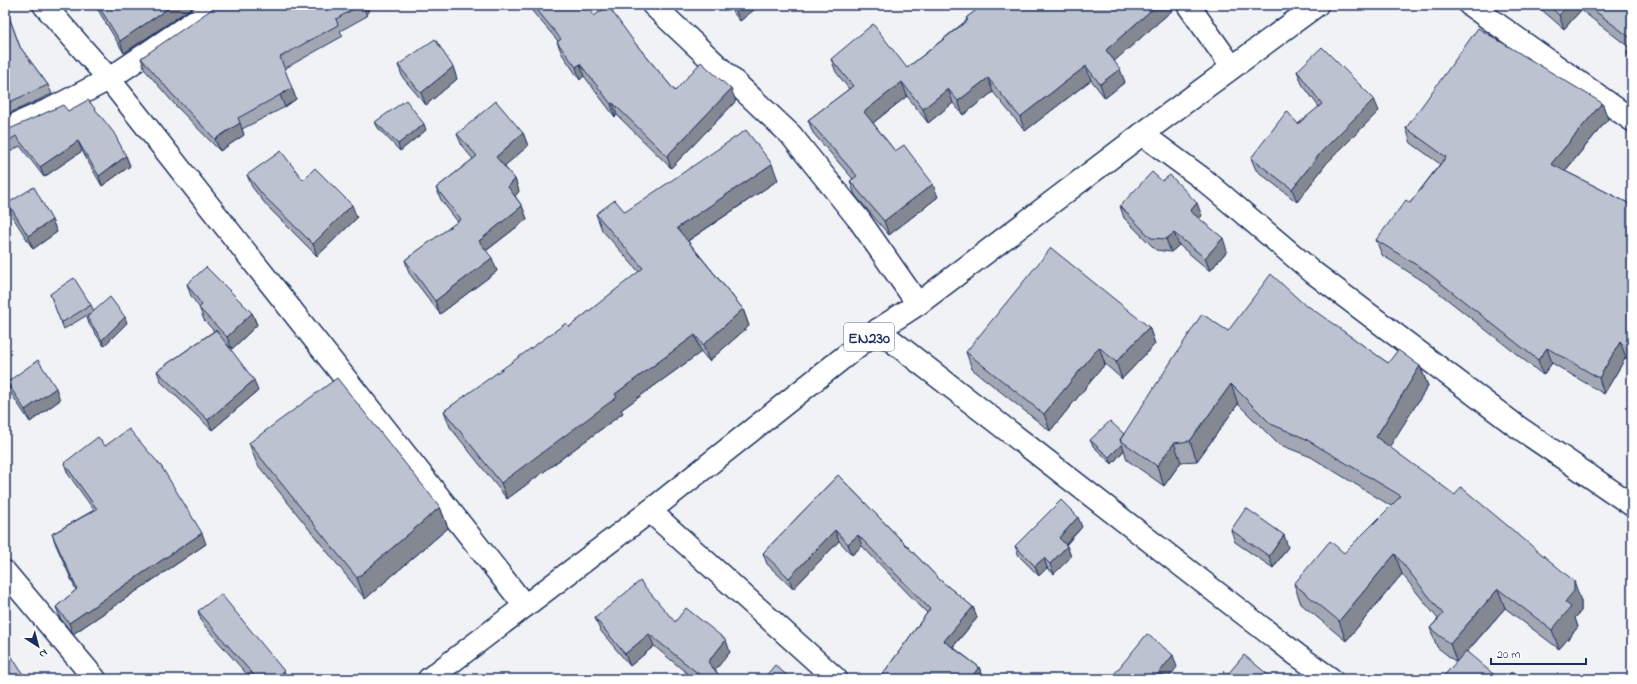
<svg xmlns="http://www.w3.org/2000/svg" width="1637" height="684" font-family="'Indie Flower',sans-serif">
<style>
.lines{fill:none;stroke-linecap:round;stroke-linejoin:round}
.minor-casing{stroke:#1b2f5e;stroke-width:25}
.primary-casing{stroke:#1b2f5e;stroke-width:25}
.minor{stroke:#fff;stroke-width:22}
.primary{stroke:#fff;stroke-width:22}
.wall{fill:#a2a7b3;stroke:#1b2f5e}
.shaded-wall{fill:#848892;stroke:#1b2f5e}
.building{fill:#bcc2d0;stroke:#1b2f5e}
.labels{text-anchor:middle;stroke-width:3;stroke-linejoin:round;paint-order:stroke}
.shield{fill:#fff;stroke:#5f6d8e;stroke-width:1}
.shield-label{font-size:16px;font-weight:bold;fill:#1b2f5e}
</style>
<rect width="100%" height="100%" fill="#f1f2f5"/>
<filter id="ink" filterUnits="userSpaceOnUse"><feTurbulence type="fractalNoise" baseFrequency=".025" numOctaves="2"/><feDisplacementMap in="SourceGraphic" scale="8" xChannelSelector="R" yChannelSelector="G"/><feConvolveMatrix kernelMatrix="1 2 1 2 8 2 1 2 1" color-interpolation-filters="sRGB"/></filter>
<g filter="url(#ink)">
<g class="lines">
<g class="minor-casing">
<path id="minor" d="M44 5 109 79 525 606
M653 5 791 135 860 221 918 304
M1188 5 1232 67
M1470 5 1632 120
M5 129 51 109 109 79 218 5
M1142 134 1203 179 1314 273 1515 425 1632 505
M878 330 1297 655 1331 679
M650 511 836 679
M5 572 95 679"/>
</g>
<g class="primary-casing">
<path id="primary" d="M429 679 650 511 878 330 918 304 1142 134 1317 5"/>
</g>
<use href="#minor" class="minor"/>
<use href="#primary" class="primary"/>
</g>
<path class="wall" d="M95 5H193V7L124 53Z
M229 5H370L367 16 340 31 343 36 284 69 296 99 285 107 242 129 244 135 220 151 176 106 145 70 141 58Z
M530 5H587L594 16 635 43 675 91 736 101 671 168 617 115 615 117 584 76 580 80 562 54 557 42 558 41 532 11Z
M727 5H760L740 21Z
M974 5H1176V7L1114 61 1125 82 1105 98 1091 80 1025 131 993 92 963 115 953 103 928 123 907 96 873 123 895 151 938 197 889 235 855 195 850 181 853 179 813 133 808 120 849 89 836 72 831 59 907 68 967 20 966 18 977 10Z
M1536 5H1632V67L1627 53 1630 48 1581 10 1564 29Z
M5 6 20 47 48 85 52 94 5 115Z
M398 65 453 67 457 79 426 105 403 78Z
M1297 71 1379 111 1326 164 1297 202 1256 170 1251 158 1298 124 1319 107 1302 84Z
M1602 103 1608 119 1565 171 1632 205V363L1626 357 1604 394 1552 363 1543 375 1429 285 1382 255 1376 240 1410 203 1440 164 1411 143 1406 128Z
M68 111 126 156 130 166 102 186 82 151 44 177 20 146 5 155V131Z
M375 122 426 130 400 151 378 128Z
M523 133 528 146 504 166 515 179 519 191 515 196 522 206 527 219 486 251 497 271 440 314 409 273 405 260 458 222 441 200 436 188 473 159 462 146 457 134Z
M247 175 357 218 317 256 267 206 252 187Z
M778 180 688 241 743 309 749 326 709 361 701 352 621 410 623 413 507 499 450 427 444 411 569 327 639 272 602 230 596 214 625 212Z
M8 203 52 220 57 232 33 249 12 216Z
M1120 206 1202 216 1199 219 1227 251 1210 271 1179 245 1171 252 1156 250 1124 218Z
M187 284 252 313 257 325 232 349 223 340 258 391 212 430 161 382 157 371 214 331 204 320 199 307 191 296Z
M50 294 91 305 94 311 64 329Z
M1307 307 1388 363 1420 366 1428 386 1389 447 1581 601V611L1575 618 1578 627 1559 649 1505 608 1467 652 1456 662 1437 647 1430 628 1438 619 1402 574 1346 641 1301 604 1294 584 1344 553 1391 506 1311 457 1278 444 1238 404 1197 461 1181 462 1164 486 1127 460 1124 450 1112 464 1093 446 1090 440 1124 434 1228 331Z
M87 317 127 323 104 346 89 324Z
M1149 327 1155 344 1122 379 1105 364 1050 431 972 369 966 352Z
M7 382 60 400 30 422 12 395Z
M249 443 440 507 448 528 365 599 257 464Z
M105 446 206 544 73 634 60 618 56 607 76 590 56 545 52 534 94 510 68 474 64 463Z
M838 475 940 580 973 607 977 618 953 647 979 667 983 678V679H883L882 675 927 613 862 546 852 555 839 541 793 589 767 564 763 553Z
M1082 527 1066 545 1067 546 1071 557 1054 574 1047 568 1039 576 1019 556 1015 546Z
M1231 530 1288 547 1273 568 1235 542Z
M198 611 284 671 287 679H251L202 623Z
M595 618 675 622 730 652 715 670 718 674 720 679H694L654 646 630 666 600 630Z"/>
<path class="shaded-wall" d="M173 5H193V7L124 53 120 41Z
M363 5H370L367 16Z
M740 5H760L740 21 735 9Z
M1157 5H1176V7L1111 64 1106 50Z
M1569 5H1580L1581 10 1564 29 1559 15Z
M580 64 584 76 580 80 576 67Z
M1086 66 1091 80 1025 131 1020 117Z
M453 67 457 79 426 105 421 93Z
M1120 69 1125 82 1105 98 1100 84Z
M988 78 993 92 963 115 958 101Z
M902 82 907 96 869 126 864 112Z
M292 88 296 99 285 107 280 95Z
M731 89 736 101 671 168 667 156Z
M948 89 953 103 928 123 923 109Z
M1374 99 1379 111 1326 164 1297 202 1292 189 1322 151Z
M613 103 617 115 615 117 611 104Z
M1602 103 1608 119 1557 180 1551 164Z
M240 123 244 135 220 151 215 139Z
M424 124 426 130 400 151 398 144Z
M523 133 528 146 501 169 496 157Z
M78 141 82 151 44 177 40 167Z
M126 156 130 166 102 186 99 176Z
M772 164 778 180 683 244 677 228Z
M515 179 519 191 513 199 508 187Z
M933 184 938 197 889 235 884 221Z
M1197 203 1202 216 1194 224 1190 211Z
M352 205 357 218 317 256 313 244Z
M522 206 527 219 483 253 479 241Z
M52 220 57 232 33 249 28 236Z
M1174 233 1179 245 1171 252 1166 239Z
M1223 238 1227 251 1210 271 1205 258Z
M492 258 497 271 440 314 435 301Z
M743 309 749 326 709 361 703 345Z
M252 313 257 325 232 349 227 337Z
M125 317 127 323 104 346 102 340Z
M1149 327 1155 344 1122 379 1116 362Z
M695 335 701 352 621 410 623 413 507 499 501 483 615 394Z
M1620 342 1626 357 1604 394 1599 378Z
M1099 347 1105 364 1050 431 1044 414Z
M1547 348 1552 363 1543 375 1538 360Z
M1420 366 1428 386 1383 457 1376 437Z
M254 380 258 391 212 430 208 420Z
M1231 384 1238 404 1197 461 1190 441Z
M56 388 60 400 30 422 25 410Z
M1174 443 1181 462 1164 486 1157 466Z
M1122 444 1124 450 1112 464 1109 457Z
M440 507 448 528 365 599 357 578Z
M1078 517 1082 527 1062 548 1059 538Z
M835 530 839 541 793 589 789 578Z
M202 533 206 544 73 634 69 623Z
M858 535 862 546 852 555 848 544Z
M1284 535 1288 547 1273 568 1269 556Z
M1067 546 1071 557 1054 574 1050 564Z
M1395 554 1402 574 1346 641 1339 621Z
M1044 558 1047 568 1039 576 1035 566Z
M1574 581 1581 601V611L1575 618 1578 627 1559 649 1552 630Z
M1498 589 1505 608 1457 663 1450 644Z
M973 607 977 618 948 652 944 641Z
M649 634 654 646 630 666 625 654Z
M726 640 730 652 712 674 708 662Z
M1173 655 1177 667 1168 679H1154Z
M979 667 983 678V679H970Z
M284 671 287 679H275Z
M718 674 720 679H712Z"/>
<path class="building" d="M98 5H173L120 41Z
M218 5H220L222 9 229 5H361L336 19 338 25 280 57 292 88 280 95 238 118 240 123 215 139 172 94 141 58Z
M533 5H587L594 16 608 6 635 43 675 91 701 62 731 89 667 156 613 103 611 104 580 64 576 67 557 42 561 39Z
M732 5H740L735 9Z
M979 5H1157L1106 50 1120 69 1100 84 1086 66 1020 117 988 78 958 101 948 89 923 109 902 82 864 112 895 151 904 145 933 184 884 221 850 181 857 176 808 120 853 86 831 59 873 24 907 68 968 20 966 18 980 7Z
M1548 5H1569L1559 15Z
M1587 5H1632V39Z
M5 6 20 47 48 85 5 104Z
M1478 28 1602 103 1551 164 1632 205V352L1620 342 1599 378 1547 348 1538 360 1423 269 1376 240 1406 200 1410 203 1446 157 1406 128Z
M435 39 453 67 421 93 398 65Z
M1632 44V57L1627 53Z
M1322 47 1374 99 1322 151 1292 189 1251 158 1287 111 1298 124 1322 104 1297 71Z
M88 100 114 133 126 156 99 176 78 141 40 167 16 136 5 143V131L63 105 68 111Z
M406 100 424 124 398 144 375 122Z
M496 101 523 133 496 157 515 179 508 187 522 206 479 241 492 258 435 301 405 260 461 219 436 188 477 156 457 134Z
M746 130 772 164 677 228 743 309 703 345 695 335 615 394 617 397 501 483 444 411 566 323 569 327 643 268 596 214 615 200 625 212Z
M281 151 303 180 315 168 352 205 313 244 262 194 247 175Z
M1152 172 1162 181 1170 175 1197 203 1190 211 1223 238 1205 258 1174 233 1166 239 1151 238 1120 206Z
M34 187 52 220 28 236 8 203Z
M1051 248 1149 327 1116 362 1099 347 1044 414 966 352Z
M206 267 252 313 227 337 199 308 202 305 187 284Z
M1271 274 1307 307 1308 306 1388 363 1398 350 1420 366 1376 437 1455 495 1461 487 1574 581V591L1565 602 1571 607 1552 630 1498 589 1450 644 1430 628 1443 614 1395 554 1339 621 1294 584 1330 541 1344 553 1401 496 1304 438 1271 424 1231 384 1190 441 1174 443 1157 466 1120 440 1202 314 1228 331Z
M74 278 91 305 61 323 50 294Z
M110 297 125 317 102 340 87 317Z
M216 330 254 380 208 420 157 371Z
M38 360 56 388 25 410 7 382Z
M337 378 440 507 357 578 249 443Z
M1110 421 1124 434 1120 440 1122 444 1109 457 1090 440Z
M129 429 161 466 202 533 69 623 56 607 77 589 52 534 97 509 64 463 98 437 105 446Z
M838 475 940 580 973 607 944 641 979 667 970 679H887L882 675 930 609 858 535 848 544 835 530 789 578 763 553Z
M1061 500 1078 517 1059 538 1067 546 1050 564 1044 558 1035 566 1015 546Z
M1246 508 1284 535 1269 556 1231 530Z
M640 581 675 622 686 608 726 640 708 662 718 674 712 679H705L649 634 625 654 595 618Z
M221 594 284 671 275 679H257L198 611Z
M1147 634 1173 655 1154 679H1110Z
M5 646 26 679H5Z
M1466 651 1499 679H1441Z
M1244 655 1272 678 1271 679H1219L1225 671 1228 674Z
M775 665 791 679H763Z
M1632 667V679H1624Z
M1511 672 1520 679H1506Z
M81 674 89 677 90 679H76Z
M190 675 193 679H186Z"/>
</g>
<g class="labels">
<rect class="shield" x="844" y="323" width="50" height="28" rx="3"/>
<g class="shield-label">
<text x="869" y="343">EN230</text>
</g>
</g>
<rect width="1637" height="684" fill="none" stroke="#fff" stroke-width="20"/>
<rect x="10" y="10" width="1617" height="664" fill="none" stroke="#1b2f5e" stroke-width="1.5" filter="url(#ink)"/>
<g transform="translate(38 646) rotate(144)" stroke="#ffffff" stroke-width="3" paint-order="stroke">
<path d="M0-3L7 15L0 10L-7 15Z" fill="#1b2f5e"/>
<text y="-6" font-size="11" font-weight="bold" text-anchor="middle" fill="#1b2f5e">N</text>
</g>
<path d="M1491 658v6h95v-6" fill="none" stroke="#1b2f5e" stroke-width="2"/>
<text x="1497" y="658" font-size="12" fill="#1b2f5e" stroke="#ffffff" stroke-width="3" paint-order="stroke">20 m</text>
</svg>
